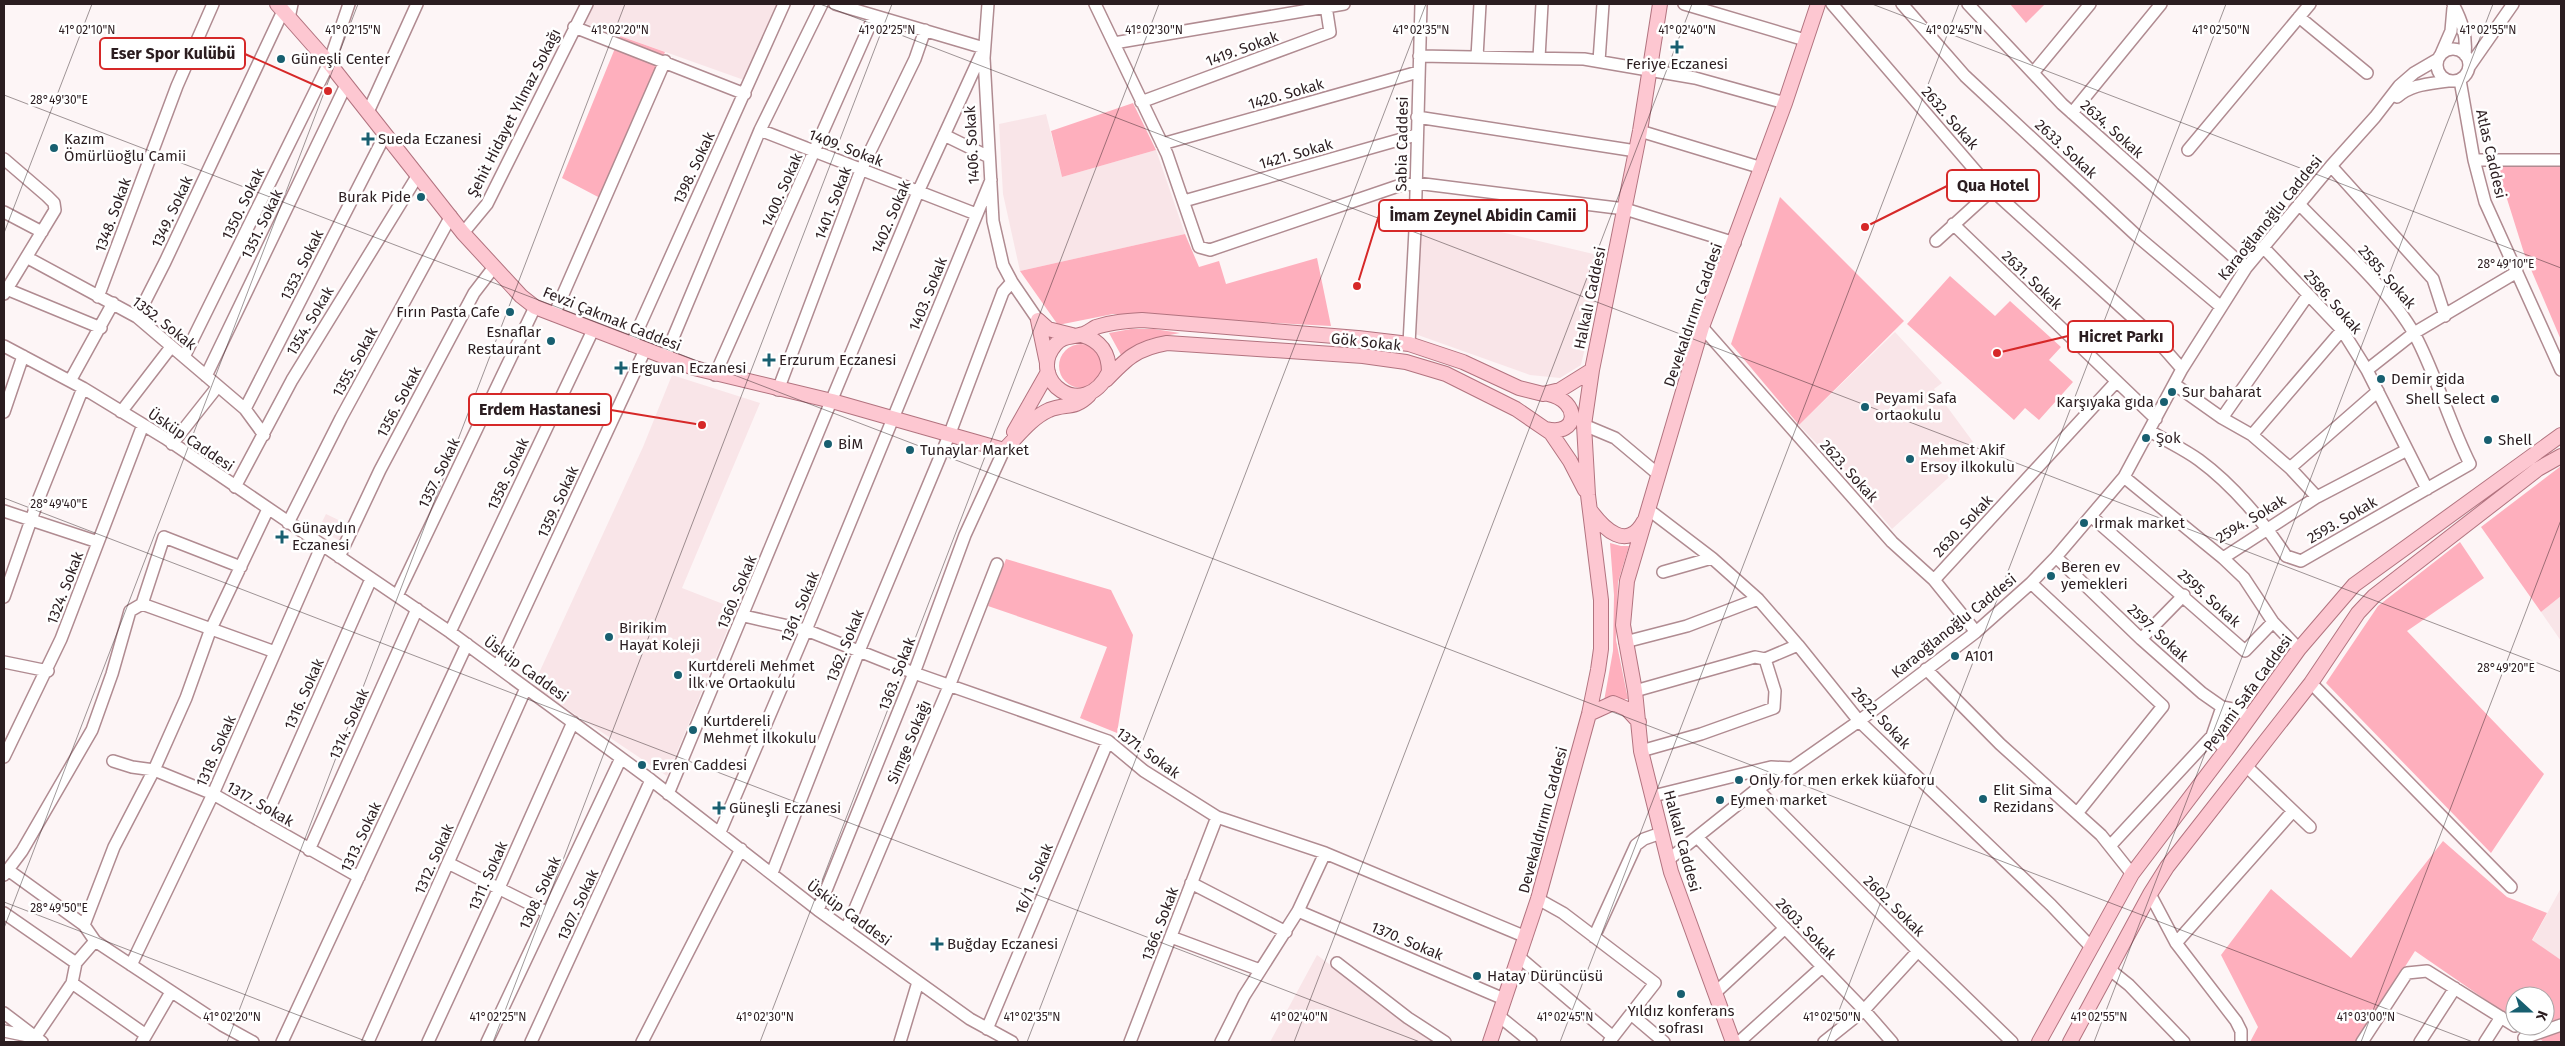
<svg xmlns="http://www.w3.org/2000/svg" width="2565" height="1046" font-family="'Fira Sans',sans-serif">
<style>
.built{fill:#f9e5e8}
.green{fill:#feafbd}
.lines{fill:none;stroke-linecap:round;stroke-linejoin:round}
.minor-casing{stroke:#b08b91;stroke-width:14}
.major-casing{stroke:#b2737f;stroke-width:16}
.minor{stroke:#fff;stroke-width:11}
.major{stroke:#fdc7d1;stroke-width:14}
.ticks{fill:none;stroke:#2b1d20;stroke-width:1;stroke-opacity:0.45}
.poi-dot{fill:#185f70;stroke:#fff;stroke-width:2}
.labels{text-anchor:middle;stroke-width:5;stroke-linejoin:round;paint-order:stroke}
.street-label{font-size:15px;fill:#2b1d20;stroke:#fff}
.poi-label{font-size:15px;fill:#2b1d20;stroke:#fff;text-anchor:start}
.ticks-label{font-size:12px;text-anchor:middle;fill:#2b1d20;stroke:#fff;stroke-width:5;stroke-linejoin:round;paint-order:stroke}
.leader{fill:none;stroke:#d62828;stroke-width:2}
.callout-dot{fill:#d62828;stroke:#fff;stroke-width:2}
.callout{fill:#fff;stroke:#d62828;stroke-width:2}
.callout-label{font-size:16px;text-anchor:middle;font-weight:bold;fill:#2b1d20}
</style>
<rect width="100%" height="100%" fill="#fdf5f6"/>
<path class="built" d="M595 4H777L744 80 584 23Z
M1046 114 1062 177 1156 150 1185 234 1020 271 1003 194 999 124Z
M1430 215 1606 257 1581 365 1560 378 1530 375 1404 330 1409 223Z
M1895 332 1942 383 1934 389 1979 450 1892 529 1841 469 1799 425Z
M672 375 760 403 682 588 736 609 667 776 533 686 643 447Z
M326 514 351 526 343 542 329 535 332 528 322 522Z
M2561 596V641L2541 612Z
M2561 888V960L2532 941Z
M1317 955 1434 1042H1270Z"/>
<path class="green" d="M2010 4H2045L2026 23Z
M620 36 665 52 600 198 562 178Z
M1133 103 1156 150 1062 177 1051 131Z
M2497 167H2561V340L2524 253Z
M1780 197 1904 321 1799 425 1731 344Z
M1185 234 1199 267 1219 261 1226 284 1317 258 1331 326 1113 314 1058 325 1020 271Z
M1950 276 1995 316 2010 301 2061 347 2049 360 2073 382 2039 420 2025 408 2014 420 1907 324Z
M1131 329H1154L1180 333 1150 339 1121 355 1109 333Z
M1059 366a22 22 0 1 1 44 0a22 22 0 1 1-44 0Z
M2561 466V596L2541 612 2481 527Z
M2460 542 2484 578 2407 631 2544 774 2491 853 2326 683 2378 606Z
M1610 543 1621 546H1629L1618 582 1616 640 1628 699 1604 701 1613 651 1614 595Z
M1006 559 1111 590 1133 635 1117 733 1080 718 1107 647 988 606Z
M2443 841 2507 897 2547 913 2532 940 2561 960V1042H2544L2523 1026H2545V996H2515V1020L2415 951 2357 1042H2250L2258 1027 2221 955 2271 889 2351 958Z"/>
<g class="lines">
<g class="minor-casing">
<path id="minor" d="M988 4 984 58 993 221 1003 265 1012 282 1038 320
M1095 4 1167 154 1199 247 1210 250 1401 185 1416 183 1625 209 1735 243
M1684 4 1805 40
M1832 4 1992 190 2154 337 2182 369
M1902 4 1965 76 2137 236 2220 306
M1968 4 2062 104 2246 268
M2453 4C2462 21 2467 36 2465 55
M2299 17 2367 73
M289 18 292 4
M574 27 745 94
M1114 43 1344 4
M2437 65a16 16 0 1 1 32 0a16 16 0 1 1-32 0Z
M2441 54 2451 31 2453 8
M1419 56 1584 59 1695 78 1785 103
M1477 57 1480 4
M1539 58 1542 4
M1599 61 1603 4
M2469 67 2513 4
M2033 73 2090 4
M2460 80 2474 160 2485 202 2561 370
M2397 97C2412 84 2429 84 2448 81
M1141 102 1330 32 1326 6
M368 112 417 4
M2072 113 2161 4
M1417 117 1636 151
M760 130 976 214
M1640 131 1762 168
M944 135 989 157
M1162 144 1418 72
M2188 150 2310 4
M4 159 47 196 54 203 55 210 4 294
M2474 160H2561
M2331 166 2433 279 2445 316
M1184 201 1416 135
M4 212 42 232
M1953 224 2156 419
M463 233 487 204 587 4
M1936 241 1992 190
M2263 247 2342 330 2367 370 2427 489
M28 258 137 317 245 409 264 435
M4 288 101 328
M98 297 177 86 213 4
M554 315 665 61
M137 317 165 262 283 11
M1702 327 1892 542 1934 580 1976 632
M1409 344 1415 230 1421 4
M631 345 784 4
M4 346 83 388 165 438 450 632 651 780 818 910 970 1019 1012 1042
M184 357 329 63 349 4
M665 357 760 130 822 4
M2367 370 2414 333 2517 272
M715 375 874 16
M206 376 346 85
M70 381 113 303
M2174 384 2222 418 2252 435 2290 468 2317 497
M778 390 861 170 915 59 925 30
M245 409 385 135
M4 412 23 356
M121 412 171 347
M2222 418 2308 295
M1584 425 1615 438 1659 475
M2150 431C2166 441 2184 449 2199 460 2233 485 2264 522 2286 556L2301 561 2470 464C2450 424 2438 381 2418 341 2395 294 2336 243 2299 204
M2252 435 2342 330
M172 444 218 386
M2290 468 2378 391
M2124 477 2223 558 2317 497 2407 450
M235 487 292 380 418 175
M1649 510 1712 558 1758 599 1798 645 1859 721 2051 905 2091 947
M4 511 98 542
M2092 517 2245 651 2273 622 2299 649
M288 523 341 418 451 216
M339 557 380 470 474 293 494 267
M2056 557 2141 639 2202 693 2222 707 2238 710 2249 717
M2223 558 2244 578 2273 622
M1663 572 1712 558
M1934 580 2116 382
M2031 583 2163 706 2078 812
M397 596 535 307
M4 597 37 503 83 388
M142 604 164 537 241 567
M744 616 806 630 914 673 1108 741 1144 771 1217 817 1325 853 1526 937
M450 632 593 330
M2141 639 2184 595
M1625 642 1687 626 1758 599
M1765 659 1798 645
M4 662 48 671
M498 666 645 350
M1926 669 2000 744 2101 835 2132 874
M2311 683 2511 887
M1635 691 1755 657 1765 659 1775 691 1774 708 1701 734 1641 751
M2212 736 2222 707
M4 757 61 639 143 425
M113 761 132 767 154 770 213 794 359 877
M2246 766 2310 827
M1757 789 1918 951 2012 1042
M668 794 918 192 984 48 835 4
M1653 796 1771 767 1792 768
M264 821 371 579
M720 832 806 630 991 180
M1697 837 1864 1010 1892 1042
M2110 846 2212 736 2226 750
M309 850 417 609
M1668 860 1757 789 1792 768 1859 721 1976 632 2031 583 2056 557 2124 477 2182 369 2246 268 2331 166 2375 117 2399 86 2414 73 2438 59
M448 863 548 913
M8 870 84 925
M772 873 859 651 950 433 1003 292 1012 282
M4 875 22 851 92 730 112 674 130 611 142 604 275 652
M1191 883 1286 932
M2150 894 2176 943 2236 1021 2241 1031V1042
M1538 899 1563 913 1655 983 1609 1042
M818 910 914 673 965 535 1004 450
M1298 911 1504 999
M4 913 76 963
M846 930 950 684 997 564
M1171 937 1260 970
M1594 937 1636 845 1644 839 1661 833
M2176 943 2293 811
M1519 957 1613 1037
M1337 963 1408 1018 1445 1042
M131 965 213 794 322 545
M2109 969 2129 985 2184 1042
M72 983 146 1035
M1715 993 1785 928
M4 1013 42 1042
M1631 1014 1664 1042
M1499 1016 1531 1042
M987 1029 1108 741
M4 1031 33 1037
M2524 1038 2561 1025
M32 1042 72 983 76 963 95 941
M142 1042 171 992
M253 1042 222 1025 95 941 84 925 114 847 154 770 186 698 210 631 268 509
M282 1042 467 644
M368 1042 526 688
M428 1042 499 888 573 722
M487 1042 621 758
M531 1042 651 780
M642 1042 741 849
M900 1042 918 982
M1130 1042 1217 817
M1221 1042 1244 996 1298 911 1325 853
M1739 1042 1822 967
M1824 1042 1864 1010 1918 951
M2362 1042 2407 973 2427 971 2515 1026
M2420 1042 2455 988
M2485 1042 2501 1017"/>
</g>
<g class="major-casing">
<path id="major" d="M277 4 329 63 463 233 521 296 535 307 694 368 832 401 1004 450
M1038 320 1047 363
M1038 320 1048 329 1072 335
M1082 335C1101 341 1109 353 1109 372 1083 424 1026 379 1055 345 1063 335 1072 338 1083 334 1088 333 1092 329 1096 327 1111 322 1126 321 1142 320L1358 338 1409 344 1463 362 1519 388 1543 394 1560 390 1592 370
M1106 380C1126 359 1137 348 1167 343L1363 356 1406 362 1446 374 1516 409 1551 433 1570 461 1585 490
M1546 429C1579 437 1581 401 1548 394
M1014 432 1048 372
M1004 450C1018 436 1031 418 1049 410 1066 403 1074 410 1089 395
M1590 510C1604 529 1627 552 1644 521
M1589 714 1613 703 1627 709 1639 722
M1490 1042 1538 899 1589 714 1598 670 1601 649V600L1588 495 1584 425 1592 370 1640 131 1660 4
M1733 1042 1671 872 1641 751 1635 691 1623 625 1627 581 1702 327 1785 103 1818 4
M2039 1042 2132 874 2226 750 2299 649 2354 585 2561 435
M2070 1042 2150 894 2167 867 2311 683 2358 613 2374 596 2538 469 2561 456"/>
</g>
<use href="#minor" class="minor"/>
<use href="#major" class="major"/>
</g>
<path class="ticks" d="M820 4 2561 672M1872 4 2561 268M4 95 2473 1042M4 233 92 4M4 498 1420 1042M4 902 368 1042M4 928 358 4M227 1042 625 4M493 1042 892 4M760 1042 1159 4M1027 1042 1426 4M1294 1042 1692 4M1560 1042 1959 4M1827 1042 2226 4M2094 1042 2493 4M2361 1042 2561 520"/>
<g class="poi-dot">
<path d="M1674.5 39.5h5v5h5v5h-5v5h-5v-5h-5v-5h5z"/>
<circle cx="281" cy="59" r="5"/>
<path d="M365.5 131.5h5v5h5v5h-5v5h-5v-5h-5v-5h5z"/>
<circle cx="54" cy="148" r="5"/>
<circle cx="421" cy="197" r="5"/>
<circle cx="510" cy="312" r="5"/>
<circle cx="551" cy="341" r="5"/>
<path d="M766.5 352.5h5v5h5v5h-5v5h-5v-5h-5v-5h5z"/>
<path d="M618.5 360.5h5v5h5v5h-5v5h-5v-5h-5v-5h5z"/>
<circle cx="2381" cy="379" r="5"/>
<circle cx="2172" cy="392" r="5"/>
<circle cx="2495" cy="399" r="5"/>
<circle cx="2164" cy="402" r="5"/>
<circle cx="1865" cy="407" r="5"/>
<circle cx="2146" cy="438" r="5"/>
<circle cx="2488" cy="440" r="5"/>
<circle cx="828" cy="444" r="5"/>
<circle cx="910" cy="450" r="5"/>
<circle cx="1910" cy="459" r="5"/>
<circle cx="2084" cy="523" r="5"/>
<path d="M279.5 529.5h5v5h5v5h-5v5h-5v-5h-5v-5h5z"/>
<circle cx="2051" cy="576" r="5"/>
<circle cx="609" cy="637" r="5"/>
<circle cx="1955" cy="656" r="5"/>
<circle cx="678" cy="675" r="5"/>
<circle cx="693" cy="730" r="5"/>
<circle cx="642" cy="765" r="5"/>
<circle cx="1739" cy="780" r="5"/>
<circle cx="1983" cy="799" r="5"/>
<circle cx="1720" cy="800" r="5"/>
<path d="M716.5 800.5h5v5h5v5h-5v5h-5v-5h-5v-5h5z"/>
<path d="M934.5 936.5h5v5h5v5h-5v5h-5v-5h-5v-5h5z"/>
<circle cx="1477" cy="976" r="5"/>
<circle cx="1681" cy="994" r="5"/>
</g>
<g class="labels">
<g class="street-label">
<text transform="translate(1242 49) rotate(-20)" y="5">1419. Sokak</text>
<text transform="translate(1286 94) rotate(-16)" y="5">1420. Sokak</text>
<text transform="translate(514 113) rotate(-63)" y="5">Şehit Hidayet Yılmaz Sokağı</text>
<text transform="translate(1950 118) rotate(49)" y="5">2632. Sokak</text>
<text transform="translate(2112 129) rotate(42)" y="5">2634. Sokak</text>
<text transform="translate(1402 144) rotate(-89)" y="5">Sabia Caddesi</text>
<text transform="translate(972 145) rotate(-93)" y="5">1406. Sokak</text>
<text transform="translate(846 148) rotate(21)" y="5">1409. Sokak</text>
<text transform="translate(2066 149) rotate(43)" y="5">2633. Sokak</text>
<text transform="translate(1296 154) rotate(-16)" y="5">1421. Sokak</text>
<text transform="translate(2491 154) rotate(77)" y="5">Atlas Caddesi</text>
<text transform="translate(694 168) rotate(-65)" y="5">1398. Sokak</text>
<text transform="translate(782 190) rotate(-66)" y="5">1400. Sokak</text>
<text transform="translate(833 203) rotate(-69)" y="5">1401. Sokak</text>
<text transform="translate(243 204) rotate(-64)" y="5">1350. Sokak</text>
<text transform="translate(172 212) rotate(-65)" y="5">1349. Sokak</text>
<text transform="translate(113 215) rotate(-70)" y="5">1348. Sokak</text>
<text transform="translate(891 217) rotate(-67)" y="5">1402. Sokak</text>
<text transform="translate(2270 218) rotate(-51)" y="5">Karaoğlanoğlu Caddesi</text>
<text transform="translate(262 224) rotate(-64)" y="5">1351. Sokak</text>
<text transform="translate(302 265) rotate(-63)" y="5">1353. Sokak</text>
<text transform="translate(2387 277) rotate(49)" y="5">2585. Sokak</text>
<text transform="translate(2032 280) rotate(44)" y="5">2631. Sokak</text>
<text transform="translate(928 294) rotate(-68)" y="5">1403. Sokak</text>
<text transform="translate(1590 298) rotate(-78)" y="5">Halkalı Caddesi</text>
<text transform="translate(2333 302) rotate(49)" y="5">2586. Sokak</text>
<text transform="translate(1693 315) rotate(-71)" y="5">Devekaldırımı Caddesi</text>
<text transform="translate(612 319) rotate(22)" y="5">Fevzi Çakmak Caddesi</text>
<text transform="translate(310 321) rotate(-59)" y="5">1354. Sokak</text>
<text transform="translate(164 323) rotate(38)" y="5">1352. Sokak</text>
<text transform="translate(1366 342) rotate(6)" y="5">Gök Sokak</text>
<text transform="translate(355 362) rotate(-61)" y="5">1355. Sokak</text>
<text transform="translate(399 402) rotate(-62)" y="5">1356. Sokak</text>
<text transform="translate(191 440) rotate(34)" y="5">Üsküp Caddesi</text>
<text transform="translate(1849 471) rotate(48)" y="5">2623. Sokak</text>
<text transform="translate(439 473) rotate(-64)" y="5">1357. Sokak</text>
<text transform="translate(508 474) rotate(-65)" y="5">1358. Sokak</text>
<text transform="translate(558 502) rotate(-65)" y="5">1359. Sokak</text>
<text transform="translate(2251 519) rotate(-31)" y="5">2594. Sokak</text>
<text transform="translate(2342 520) rotate(-30)" y="5">2593. Sokak</text>
<text transform="translate(1963 526) rotate(-47)" y="5">2630. Sokak</text>
<text transform="translate(65 588) rotate(-69)" y="5">1324. Sokak</text>
<text transform="translate(737 592) rotate(-67)" y="5">1360. Sokak</text>
<text transform="translate(2209 598) rotate(42)" y="5">2595. Sokak</text>
<text transform="translate(800 607) rotate(-67)" y="5">1361. Sokak</text>
<text transform="translate(1954 626) rotate(-39)" y="5">Karaoğlanoğlu Caddesi</text>
<text transform="translate(2158 633) rotate(43)" y="5">2597. Sokak</text>
<text transform="translate(845 646) rotate(-68)" y="5">1362. Sokak</text>
<text transform="translate(526 669) rotate(36)" y="5">Üsküp Caddesi</text>
<text transform="translate(897 674) rotate(-69)" y="5">1363. Sokak</text>
<text transform="translate(2248 693) rotate(-54)" y="5">Peyami Safa Caddesi</text>
<text transform="translate(304 694) rotate(-66)" y="5">1316. Sokak</text>
<text transform="translate(1881 718) rotate(47)" y="5">2622. Sokak</text>
<text transform="translate(349 724) rotate(-66)" y="5">1314. Sokak</text>
<text transform="translate(909 742) rotate(-67)" y="5">Simge Sokağı</text>
<text transform="translate(216 751) rotate(-66)" y="5">1318. Sokak</text>
<text transform="translate(1148 753) rotate(36)" y="5">1371. Sokak</text>
<text transform="translate(260 804) rotate(30)" y="5">1317. Sokak</text>
<text transform="translate(1543 820) rotate(-75)" y="5">Devekaldırımı Caddesi</text>
<text transform="translate(361 837) rotate(-65)" y="5">1313. Sokak</text>
<text transform="translate(1682 841) rotate(75)" y="5">Halkalı Caddesi</text>
<text transform="translate(434 859) rotate(-66)" y="5">1312. Sokak</text>
<text transform="translate(488 876) rotate(-66)" y="5">1311. Sokak</text>
<text transform="translate(1034 879) rotate(-67)" y="5">16/1. Sokak</text>
<text transform="translate(540 893) rotate(-65)" y="5">1308. Sokak</text>
<text transform="translate(578 905) rotate(-65)" y="5">1307. Sokak</text>
<text transform="translate(1894 906) rotate(45)" y="5">2602. Sokak</text>
<text transform="translate(849 913) rotate(36)" y="5">Üsküp Caddesi</text>
<text transform="translate(1160 924) rotate(-69)" y="5">1366. Sokak</text>
<text transform="translate(1806 929) rotate(46)" y="5">2603. Sokak</text>
<text transform="translate(1407 941) rotate(23)" y="5">1370. Sokak</text>
</g>
<g class="poi-label">
<text x="291" y="64">Güneşli Center</text>
<text x="1677" y="69" text-anchor="middle">Feriye Eczanesi</text>
<text x="64" y="144">Kazım<tspan x="64" dy="17">Ömürlüoğlu Camii</tspan></text>
<text x="378" y="144">Sueda Eczanesi</text>
<text x="411" y="202" text-anchor="end">Burak Pide</text>
<text x="500" y="317" text-anchor="end">Fırın Pasta Cafe</text>
<text x="541" y="337" text-anchor="end">Esnaflar<tspan x="541" dy="17">Restaurant</tspan></text>
<text x="779" y="365">Erzurum Eczanesi</text>
<text x="631" y="373">Erguvan Eczanesi</text>
<text x="2391" y="384">Demir gida</text>
<text x="2182" y="397">Sur baharat</text>
<text x="1875" y="403">Peyami Safa<tspan x="1875" dy="17">ortaokulu</tspan></text>
<text x="2485" y="404" text-anchor="end">Shell Select</text>
<text x="2154" y="407" text-anchor="end">Karşıyaka gıda</text>
<text x="2156" y="443">Şok</text>
<text x="2498" y="445">Shell</text>
<text x="838" y="449">BİM</text>
<text x="920" y="455">Tunaylar Market</text>
<text x="1920" y="455">Mehmet Akif<tspan x="1920" dy="17">Ersoy ilkokulu</tspan></text>
<text x="2094" y="528">Irmak market</text>
<text x="292" y="533">Günaydın<tspan x="292" dy="17">Eczanesi</tspan></text>
<text x="2061" y="572">Beren ev<tspan x="2061" dy="17">yemekleri</tspan></text>
<text x="619" y="633">Birikim<tspan x="619" dy="17">Hayat Koleji</tspan></text>
<text x="1965" y="661">A101</text>
<text x="688" y="671">Kurtdereli Mehmet<tspan x="688" dy="17">İlk ve Ortaokulu</tspan></text>
<text x="703" y="726">Kurtdereli<tspan x="703" dy="17">Mehmet İlkokulu</tspan></text>
<text x="652" y="770">Evren Caddesi</text>
<text x="1749" y="785">Only for men erkek küaforu</text>
<text x="1993" y="795">Elit Sima<tspan x="1993" dy="17">Rezidans</tspan></text>
<text x="1730" y="805">Eymen market</text>
<text x="729" y="813">Güneşli Eczanesi</text>
<text x="947" y="949">Buğday Eczanesi</text>
<text x="1487" y="981">Hatay Dürüncüsü</text>
<text x="1681" y="1016" text-anchor="middle">Yıldız konferans<tspan x="1681" dy="17">sofrası</tspan></text>
</g>
</g>
<g class="ticks-label">
<text x="87" y="34">41°02'10"N</text>
<text x="353" y="34">41°02'15"N</text>
<text x="620" y="34">41°02'20"N</text>
<text x="887" y="34">41°02'25"N</text>
<text x="1154" y="34">41°02'30"N</text>
<text x="1421" y="34">41°02'35"N</text>
<text x="1687" y="34">41°02'40"N</text>
<text x="1954" y="34">41°02'45"N</text>
<text x="2221" y="34">41°02'50"N</text>
<text x="2488" y="34">41°02'55"N</text>
<text x="59" y="104">28°49'30"E</text>
<text x="2506" y="268">28°49'10"E</text>
<text x="59" y="508">28°49'40"E</text>
<text x="2506" y="672">28°49'20"E</text>
<text x="59" y="912">28°49'50"E</text>
<text x="232" y="1021">41°02'20"N</text>
<text x="498" y="1021">41°02'25"N</text>
<text x="765" y="1021">41°02'30"N</text>
<text x="1032" y="1021">41°02'35"N</text>
<text x="1299" y="1021">41°02'40"N</text>
<text x="1565" y="1021">41°02'45"N</text>
<text x="1832" y="1021">41°02'50"N</text>
<text x="2099" y="1021">41°02'55"N</text>
<text x="2366" y="1021">41°03'00"N</text>
</g>
<path class="leader" d="M328 91L245 54M1865 227L1947 186M1357 286L1379 215M1997 353L2068 336M702 425L611 410"/>
<g class="callout-dot">
<circle cx="328" cy="91" r="5"/>
<circle cx="1865" cy="227" r="5"/>
<circle cx="1357" cy="286" r="5"/>
<circle cx="1997" cy="353" r="5"/>
<circle cx="702" cy="425" r="5"/>
</g>
<g class="callout">
<rect x="100" y="38" width="145" height="31" rx="5"/>
<rect x="1947" y="170" width="92" height="31" rx="5"/>
<rect x="1379" y="200" width="208" height="31" rx="5"/>
<rect x="2068" y="321" width="105" height="31" rx="5"/>
<rect x="469" y="394" width="142" height="31" rx="5"/>
</g>
<g class="callout-label">
<text x="173" y="59">Eser Spor Kulübü</text>
<text x="1993" y="191">Qua Hotel</text>
<text x="1483" y="221">İmam Zeynel Abidin Camii</text>
<text x="2121" y="342">Hicret Parkı</text>
<text x="540" y="415">Erdem Hastanesi</text>
</g>
<rect width="2565" height="1046" fill="none" stroke="#2b1d20" stroke-width="10"/>
<g transform="translate(2530 1011) rotate(111)"><circle r="24" fill="#ffffff" stroke="#aaa5a6"/>
<path d="M0-4L9 19L0 12L-9 19Z" fill="#185f70"/>
<text y="-8" font-size="14" font-weight="bold" text-anchor="middle" fill="#2b1d20">K</text>
</g>
</svg>
